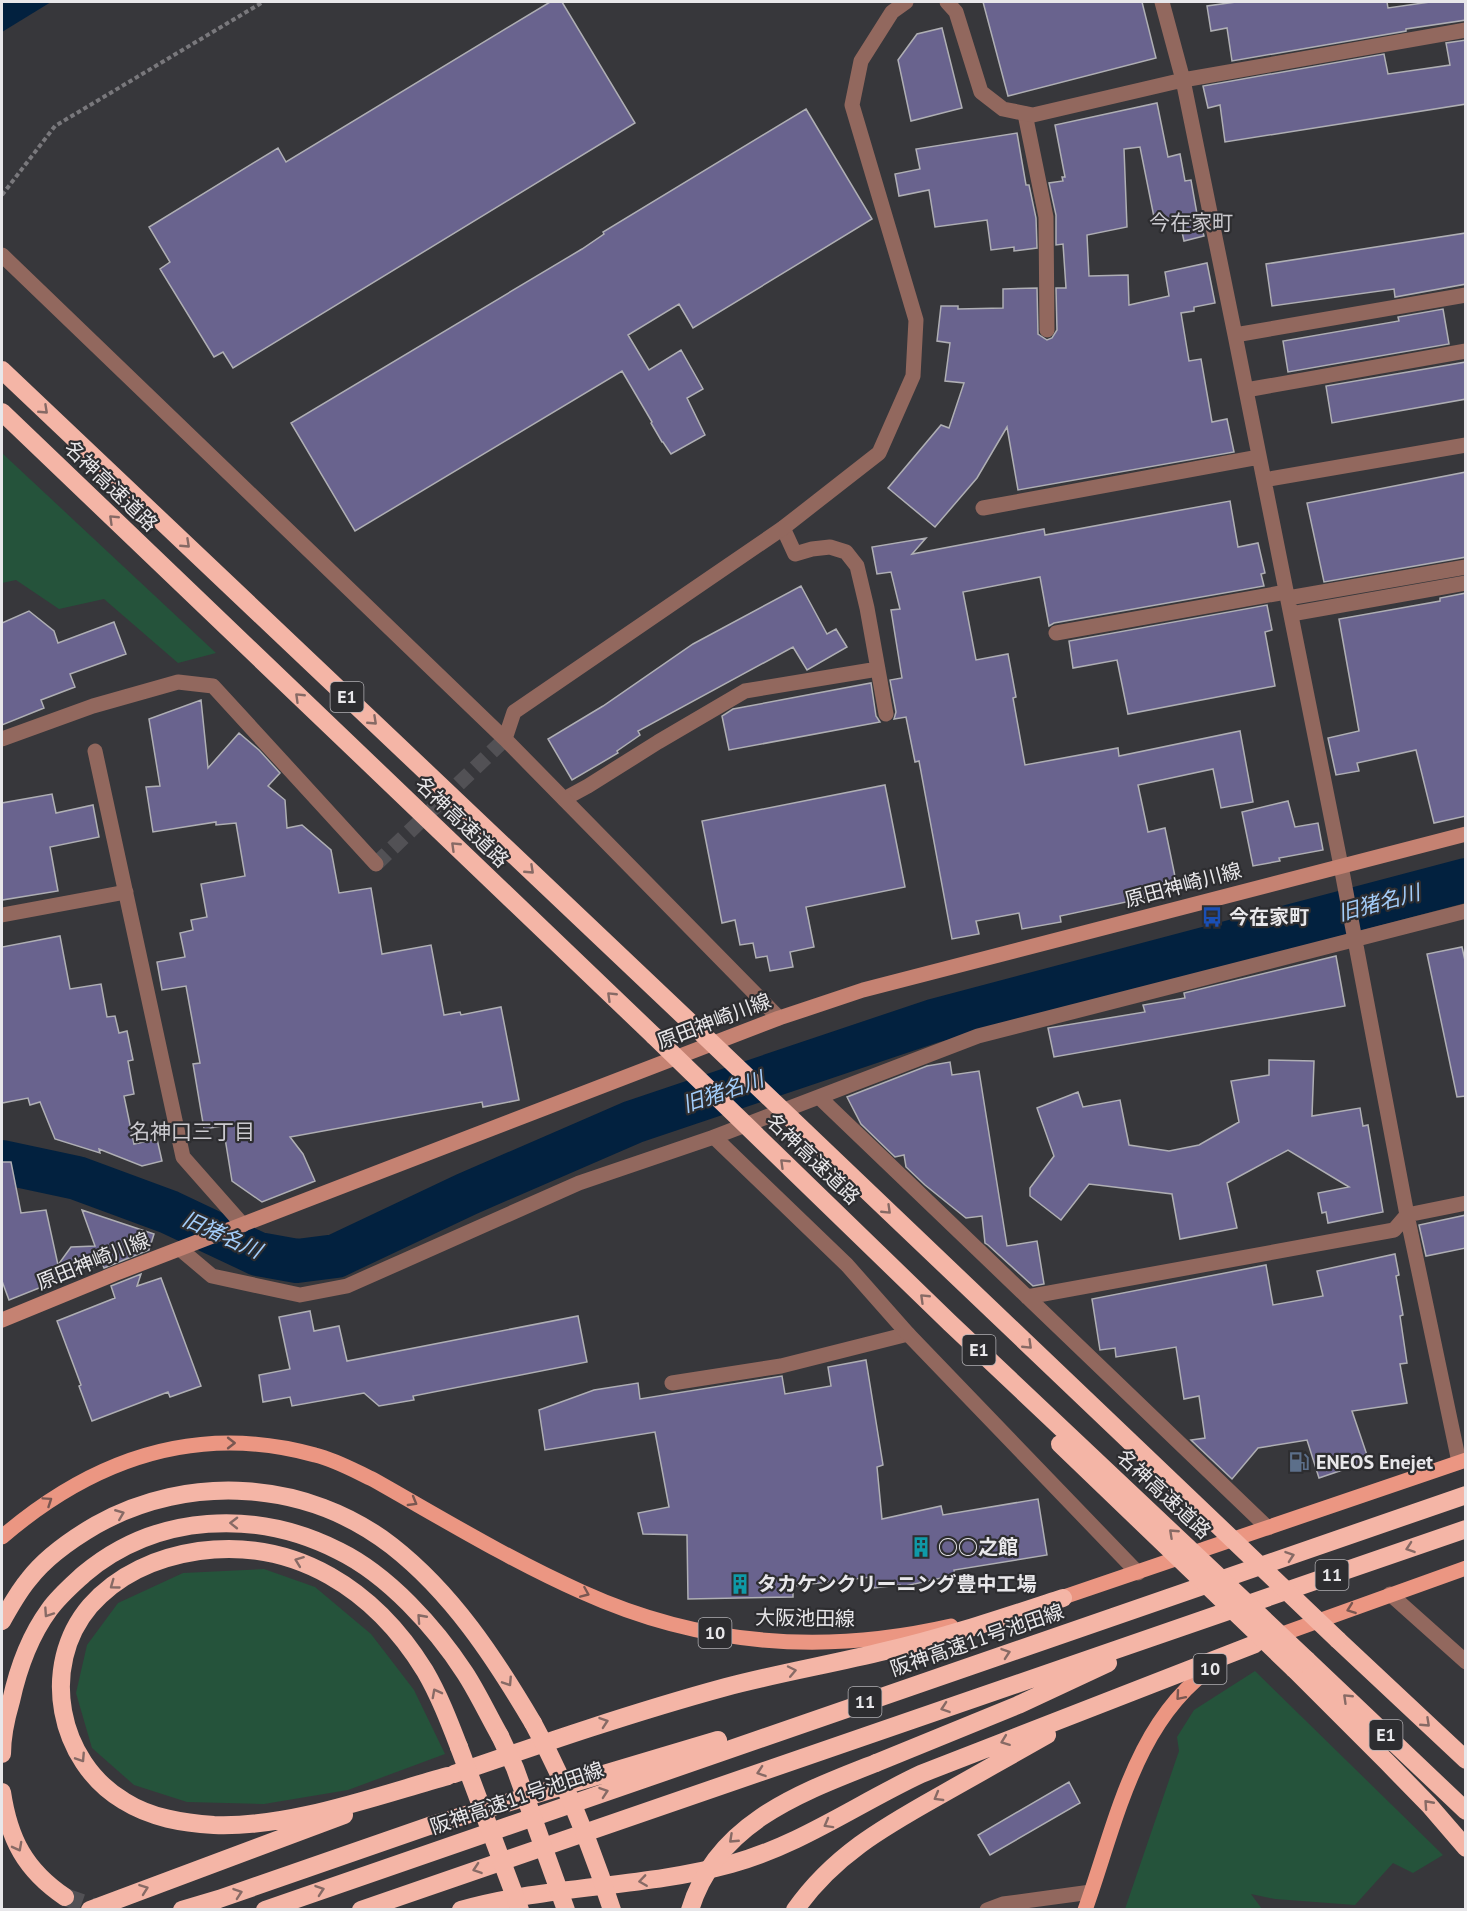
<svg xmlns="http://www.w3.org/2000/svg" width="1467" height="1911" font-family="'PT Sans','Noto Sans JP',sans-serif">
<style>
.green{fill:#25533b}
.water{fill:#02213f}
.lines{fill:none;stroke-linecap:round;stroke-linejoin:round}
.river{stroke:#02213f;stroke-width:44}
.building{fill:#69638e;stroke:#afafb4;stroke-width:1.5}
.street-tunnel{stroke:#525155;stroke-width:15;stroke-dasharray:15 8;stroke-linecap:butt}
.highway-tunnel{stroke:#525155;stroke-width:18;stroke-dasharray:18 9;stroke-linecap:butt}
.path{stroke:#79787c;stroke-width:4;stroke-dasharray:4.5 3;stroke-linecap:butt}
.lane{stroke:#92685e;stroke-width:15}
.street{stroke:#92685e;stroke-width:15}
.secondary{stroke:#c58272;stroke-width:15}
.primary{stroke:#eb9682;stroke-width:15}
.highway{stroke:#f4b5a6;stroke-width:18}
.highway-bridge{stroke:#f4b5a6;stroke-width:18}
.oneway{stroke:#876a65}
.oneway2{stroke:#795751}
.labels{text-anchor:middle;stroke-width:4.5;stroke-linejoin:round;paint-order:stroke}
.shield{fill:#2d2d30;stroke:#b0afb2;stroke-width:1.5}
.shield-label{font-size:18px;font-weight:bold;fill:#e8e7ea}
.street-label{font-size:20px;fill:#e8e7ea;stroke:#2d2d30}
.poi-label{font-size:20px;font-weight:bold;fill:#e8e7ea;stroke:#2d2d30;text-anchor:start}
.neighbourhood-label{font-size:21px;fill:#cbcacf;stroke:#2d2d30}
.water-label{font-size:21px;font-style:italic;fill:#a3cdfa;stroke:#2d2d30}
</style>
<rect width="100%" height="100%" fill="#37373b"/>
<path class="green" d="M2 453 216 653 178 663 104 599 59 609 16 580 2 583Z
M264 1569 315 1587 371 1634 414 1690 445 1754 348 1790 264 1804 187 1802 134 1785 92 1748 76 1693 87 1645 118 1603 183 1573Z
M1255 1671 1443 1855 1413 1873 1393 1863 1355 1905 1275 1899 1251 1894 1262 1909H1125L1179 1751 1177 1737 1194 1710Z"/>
<path class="water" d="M2 2H51L2 32Z"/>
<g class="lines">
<path class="river" d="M2 1162 77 1178 169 1212 258 1254 297 1261 336 1256 467 1194 633 1122 933 1021 1466 880"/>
</g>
<path class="building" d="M550 2H562L635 123 233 368 223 352 214 357 160 269 170 262 149 227 278 148 286 162Z
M983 2H1142L1156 58 1008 96Z
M1236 2H1387L1388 8 1430 2H1466V20L1406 29V31L1232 61 1227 28 1211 31 1207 6Z
M942 28 962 108 911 121 898 60 917 34Z
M1466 40V104L1225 142 1220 105 1208 108 1203 86 1384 54 1388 74 1450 65 1446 43Z
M1157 103 1168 157 1180 154 1185 181 1191 180 1197 214 1155 222 1140 147 1124 149 1127 227 1087 235 1089 276 1128 275 1129 305 1169 296 1165 272 1207 263 1215 303 1194 307V311L1181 313 1189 361 1201 359 1212 422 1227 419 1234 452 1018 490 1007 427 977 478 935 527 888 488 941 425 949 428 964 383 945 381 950 343 937 341 941 306H958V309L1003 308V289L1037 288 1038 334 1047 340 1052 338 1057 330 1056 288H1066L1063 244 1056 245V215L1049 183 1063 181 1062 177H1065L1055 125Z
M806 109 872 219 693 328 679 304 628 335 649 370 681 350 703 389 687 398 705 435 671 454 663 442H662L651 423 652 422 622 371 355 531 291 423 582 249 604 234 603 232Z
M1017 133 1026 185H1029L1036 218 1037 248 1014 251V247L991 250 987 220 935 227 929 190 899 196 895 174 920 169 916 149Z
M1199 218 1204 236 1184 241 1180 223Z
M1466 233V284L1395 297 1394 289 1272 306 1266 264Z
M1443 309 1449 344 1288 372 1283 341 1399 321 1398 317Z
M1466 362V399L1332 423 1326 386Z
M1466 472V557L1324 582 1307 503Z
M1230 501 1238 547 1258 543 1265 573 1261 574 1264 586 1054 623 1049 626 1040 577 963 592 976 660 1008 654 1016 697 1013 698 1025 765 1118 748 1119 756 1240 731 1253 802 1221 808 1213 769 1138 785 1148 832 1165 828 1178 891 1060 916 1061 922 1022 929 1019 913 976 921 979 934 952 939 919 761 915 762 906 717 894 719 896 712 890 680 902 678 891 610 900 609 891 572 877 574 872 547 926 538 912 554 1044 529 1045 535Z
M801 586 827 634 836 629 847 647 807 670 793 647 638 731 640 735 617 751 618 753 572 780 548 739 603 706 693 644Z
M1466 593V816L1434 823 1416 750 1357 763 1359 771 1336 775 1328 738 1359 731 1339 619 1440 601V598Z
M1267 605 1272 630 1265 632 1275 686 1128 714 1117 660 1073 668 1069 641Z
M29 611 54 631 58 643 114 622 126 654 70 674 75 687 41 700 44 708 2 725V623Z
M871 683 876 716 880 722 729 750 722 716 733 709Z
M201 700 208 768 239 733 259 750 280 773 268 786 285 800 287 828 302 825 331 850 339 893 371 888 382 954 431 945 444 1015 460 1012 461 1015 501 1007 519 1100 483 1107 482 1102 290 1137 303 1154 315 1181 262 1202 232 1181 223 1126 204 1129 193 1064 200 1063 186 986 162 990 157 962 185 957 180 933 193 930 191 920 207 917 201 884 245 876 236 823 216 825V822L153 832 146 787 160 786 149 719Z
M885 785 905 887 806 907 814 947 790 952 793 967 770 971 767 956 756 958 753 943 740 945 735 920 722 923 702 821Z
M52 794 56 813 93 805 99 837 50 847 58 891 2 900V803Z
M1288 801 1295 827 1318 823 1323 850 1279 858 1280 861 1253 866 1242 812Z
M60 936 70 989 101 984 107 1017 115 1016 119 1033 127 1031 133 1060 128 1061 134 1094 124 1096 134 1144 157 1139 162 1161 142 1166 99 1149 100 1153 55 1139 40 1102 30 1105 28 1098 2 1103V947Z
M1462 947 1466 965V1096L1457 1097 1427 954Z
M1336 956 1345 1006 1054 1057 1048 1028 1145 1012 1143 1005 1185 998 1184 993Z
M1269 1060 1314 1061 1312 1116 1360 1108 1363 1126 1368 1125 1383 1212 1328 1223 1326 1212 1322 1213 1318 1193 1349 1187 1288 1150 1227 1183 1237 1228 1180 1239 1172 1194 1089 1184 1061 1220 1030 1196V1188L1054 1156 1037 1108 1078 1092 1083 1107 1120 1100 1129 1145 1169 1151 1199 1145 1239 1122 1231 1081 1269 1075Z
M950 1062 952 1075 979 1071 1007 1246 1037 1241 1044 1284 1033 1286 988 1245 985 1243 982 1216 966 1218 925 1185 906 1167 904 1155 895 1157 861 1124 847 1097 927 1066Z
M2 1162H11L21 1213 46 1210 58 1265 71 1247 95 1246 82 1210 154 1234 149 1250 104 1268 102 1263 9 1300 2 1281Z
M1466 1215V1248L1426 1256 1419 1225Z
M1395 1254 1399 1275 1396 1276 1403 1315 1400 1316 1407 1363 1400 1364 1407 1403 1352 1411 1369 1461 1319 1478 1307 1440 1258 1448 1232 1479 1191 1440 1205 1438 1199 1396 1184 1399 1176 1347 1116 1357 1115 1348 1100 1350 1092 1299 1266 1265 1273 1305 1323 1296 1317 1271Z
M141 1274 137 1286 161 1278 201 1386 170 1397 168 1392 92 1421 79 1386 81 1385 57 1321 115 1298 111 1286Z
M310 1311 314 1331 339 1326 347 1361 578 1316 587 1362 413 1396 414 1400 379 1406 364 1393 292 1406 290 1397 263 1402 259 1375 290 1369 279 1317Z
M866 1360 883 1465 877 1467 882 1519 941 1506 943 1515 1038 1499 1047 1555 954 1570 955 1575 901 1587 900 1585 874 1588 872 1577 793 1586V1597L688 1599 687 1535 643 1534 638 1513 669 1507 655 1432 545 1450 539 1410 594 1390 638 1383 640 1399 782 1376 785 1394 831 1386 828 1367Z
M1069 1782 1080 1803 990 1855 978 1835Z"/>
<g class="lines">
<path class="street-tunnel" d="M376 864 505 739"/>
<path class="highway-tunnel" d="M65 1897 102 1910"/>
<path class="path" d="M2 195 55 126 263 2"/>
<path class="lane" d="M1025 114 1046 217 1047 330
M783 528 795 554 812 549 830 547 846 552 857 566 867 608 886 714
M564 799 588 786 658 742 745 691 878 669
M672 1383 781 1366 908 1334
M987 1910 1003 1904 1091 1892"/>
<path class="street" d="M947 2 956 12 981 92 1003 109 1033 115 1183 80 1466 30
M1162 2 1183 80 1235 335 1341 866 1407 1215 1459 1462
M2 255 505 739 779 1018
M1235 335 1466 295
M1246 390 1466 351
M1264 480 1466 445
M983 508 1259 457
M1288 598 1466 567
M1291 614 1466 583
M1056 633 1286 592
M2 739 93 706 178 682 213 686 376 864
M505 739 514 712 783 528 879 453 913 376 916 320 852 105 861 61 892 12 906 2
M95 751 183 1157 243 1225
M2 915 126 892
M819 1097 1268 1528
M714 1137 847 1265 908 1334 1138 1573
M180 1249 212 1276 300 1295 347 1286 579 1183 714 1137 978 1036 1466 911
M1027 1297 1394 1230 1407 1215 1466 1203
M1390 1594 1466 1662"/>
<path class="secondary" d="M2 1320 114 1274 779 1018 863 990 1466 834"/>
<path class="primary" d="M2 1537C93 1459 196 1422 315 1455 336 1460 355 1471 374 1480 443 1519 510 1560 582 1592 701 1646 824 1655 951 1626
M1052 1601 1466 1460
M1271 1638 1466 1568
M1085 1910C1116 1824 1135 1717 1217 1664"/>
<path class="highway" d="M2 370 693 1025
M2 412 654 1036
M2 1621C10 1607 18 1592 29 1579 46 1557 72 1539 96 1525 189 1473 307 1480 392 1546 452 1593 494 1657 533 1723
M1338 1640 1466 1760
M1307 1660 1466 1811
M1294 1669 1387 1762 1429 1805 1466 1848
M2 1754C2 1736 6 1718 11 1701 18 1669 30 1636 49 1610 59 1596 72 1585 84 1574 157 1513 256 1509 339 1551 388 1575 435 1627 465 1673 478 1693 488 1715 500 1736
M876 1763 1018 1705 1108 1663
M454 1774C544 1743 634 1712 726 1687 779 1673 832 1664 885 1651 946 1637 1005 1617 1063 1598
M448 1776C376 1796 289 1828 214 1825 183 1823 151 1818 124 1801 58 1762 39 1666 90 1606 118 1574 158 1557 199 1551 296 1538 375 1590 425 1671 439 1695 449 1721 459 1747
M2 1792C9 1839 25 1870 65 1897
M90 1910 344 1815
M182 1910 219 1899 429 1826 718 1740
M265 1910 1466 1495
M361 1910 1466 1529
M461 1910C549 1885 643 1888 731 1864 800 1845 857 1804 921 1774L1255 1644
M795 1910C833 1856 882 1828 939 1796 975 1776 1011 1755 1047 1735"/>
<path class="highway-bridge" d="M693 1025 1338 1640
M654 1036 950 1323 1307 1660
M1060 1444 1294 1669
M533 1723C566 1783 591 1845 612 1910
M500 1736 515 1768 566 1910
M459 1747 520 1910
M690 1910C716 1823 800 1793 876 1763"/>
</g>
<defs><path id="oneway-chevron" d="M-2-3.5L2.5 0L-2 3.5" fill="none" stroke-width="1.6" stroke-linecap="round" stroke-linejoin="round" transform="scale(1.5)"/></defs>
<g class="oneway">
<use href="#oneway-chevron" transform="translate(44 410) rotate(43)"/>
<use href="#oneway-chevron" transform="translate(113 519) rotate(-136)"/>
<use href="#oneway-chevron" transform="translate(186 544) rotate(43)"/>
<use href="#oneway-chevron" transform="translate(299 697) rotate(-136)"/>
<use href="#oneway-chevron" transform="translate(373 721) rotate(43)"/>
<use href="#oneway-chevron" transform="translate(455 846) rotate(-136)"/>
<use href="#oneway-chevron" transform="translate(530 870) rotate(43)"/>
<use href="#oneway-chevron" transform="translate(611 996) rotate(-136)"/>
<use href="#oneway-chevron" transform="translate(784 1163) rotate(-136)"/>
<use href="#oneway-chevron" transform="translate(887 1210) rotate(44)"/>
<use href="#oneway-chevron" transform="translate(924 1298) rotate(-136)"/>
<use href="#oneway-chevron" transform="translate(1028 1345) rotate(44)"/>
<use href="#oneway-chevron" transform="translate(120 1514) rotate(-22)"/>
<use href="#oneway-chevron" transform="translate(234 1523) rotate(-179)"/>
<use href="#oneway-chevron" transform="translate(1173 1533) rotate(-137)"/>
<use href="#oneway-chevron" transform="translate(1410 1548) rotate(161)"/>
<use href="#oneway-chevron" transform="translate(1290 1556) rotate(-19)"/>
<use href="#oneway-chevron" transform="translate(299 1561) rotate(-159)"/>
<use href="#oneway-chevron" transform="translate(114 1585) rotate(144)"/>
<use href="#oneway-chevron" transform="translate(48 1613) rotate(124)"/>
<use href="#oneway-chevron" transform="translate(421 1618) rotate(-132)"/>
<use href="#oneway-chevron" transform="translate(1006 1653) rotate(-19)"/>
<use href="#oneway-chevron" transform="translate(792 1671) rotate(-12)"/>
<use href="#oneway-chevron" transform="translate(508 1682) rotate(57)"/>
<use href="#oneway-chevron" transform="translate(436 1693) rotate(-118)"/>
<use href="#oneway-chevron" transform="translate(1347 1698) rotate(-136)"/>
<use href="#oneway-chevron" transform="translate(945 1708) rotate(161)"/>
<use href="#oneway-chevron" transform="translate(604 1722) rotate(-19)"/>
<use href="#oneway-chevron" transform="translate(1426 1723) rotate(43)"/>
<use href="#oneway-chevron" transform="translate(1005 1741) rotate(159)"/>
<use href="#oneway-chevron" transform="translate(81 1758) rotate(57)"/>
<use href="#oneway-chevron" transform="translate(761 1772) rotate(161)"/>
<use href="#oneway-chevron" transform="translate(604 1792) rotate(-19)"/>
<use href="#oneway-chevron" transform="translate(938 1797) rotate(150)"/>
<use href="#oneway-chevron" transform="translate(1428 1804) rotate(-132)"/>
<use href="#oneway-chevron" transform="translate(828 1824) rotate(151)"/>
<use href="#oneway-chevron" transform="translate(733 1839) rotate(137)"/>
<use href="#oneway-chevron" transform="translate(18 1847) rotate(62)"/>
<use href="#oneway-chevron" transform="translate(477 1869) rotate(161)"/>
<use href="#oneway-chevron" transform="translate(643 1881) rotate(172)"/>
<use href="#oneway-chevron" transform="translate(144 1889) rotate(-20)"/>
<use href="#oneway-chevron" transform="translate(320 1890) rotate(-19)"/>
<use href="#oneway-chevron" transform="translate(238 1893) rotate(-19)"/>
</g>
<g class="oneway2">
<use href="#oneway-chevron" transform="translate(231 1443)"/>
<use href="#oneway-chevron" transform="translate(48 1501) rotate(-34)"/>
<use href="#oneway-chevron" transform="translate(413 1502) rotate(30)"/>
<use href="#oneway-chevron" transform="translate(585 1593) rotate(23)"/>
<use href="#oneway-chevron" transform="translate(1351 1609) rotate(160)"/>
<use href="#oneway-chevron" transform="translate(1180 1696) rotate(131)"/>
</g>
<defs>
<g id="bus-bare" transform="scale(1.62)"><path d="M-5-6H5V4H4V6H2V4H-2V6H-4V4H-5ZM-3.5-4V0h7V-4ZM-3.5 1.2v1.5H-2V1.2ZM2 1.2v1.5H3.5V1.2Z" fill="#1a4fb4" stroke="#2d2d30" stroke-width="2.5" paint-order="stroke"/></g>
<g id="fuel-bare" transform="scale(1.62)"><path d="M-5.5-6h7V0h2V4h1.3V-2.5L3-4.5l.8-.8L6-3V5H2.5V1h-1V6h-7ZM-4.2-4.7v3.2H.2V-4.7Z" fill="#5c6f8a" stroke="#2d2d30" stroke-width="2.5" paint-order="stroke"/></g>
<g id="building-bare" transform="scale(1.62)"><path d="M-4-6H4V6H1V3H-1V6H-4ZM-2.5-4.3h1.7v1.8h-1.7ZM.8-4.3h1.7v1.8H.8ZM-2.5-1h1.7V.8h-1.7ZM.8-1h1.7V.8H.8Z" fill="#0f9aa8" stroke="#2d2d30" stroke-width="2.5" paint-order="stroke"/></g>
</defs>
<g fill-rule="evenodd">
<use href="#bus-bare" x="1212" y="917"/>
<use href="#fuel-bare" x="1299" y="1462"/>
<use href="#building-bare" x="921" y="1547"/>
<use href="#building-bare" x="740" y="1584"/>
</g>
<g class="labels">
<g class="shield">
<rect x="330.5" y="682" width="33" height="30" rx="4.5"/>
<rect x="962.5" y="1335" width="33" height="30" rx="4.5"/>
<rect x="1315.5" y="1560" width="33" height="30" rx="4.5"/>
<rect x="698.5" y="1618" width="33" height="30" rx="4.5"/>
<rect x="1193.5" y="1654" width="33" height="30" rx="4.5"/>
<rect x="848.5" y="1687" width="33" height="30" rx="4.5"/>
<rect x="1369.5" y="1720" width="33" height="30" rx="4.5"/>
</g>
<g class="shield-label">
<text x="347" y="703">E1</text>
<text x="979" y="1356">E1</text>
<text x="1332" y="1581">11</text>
<text x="715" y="1639">10</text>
<text x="1210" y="1675">10</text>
<text x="865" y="1708">11</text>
<text x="1386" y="1741">E1</text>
</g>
<g class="street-label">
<text transform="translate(111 486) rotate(44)" y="7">名神高速道路</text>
<text transform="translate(462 822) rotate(44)" y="7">名神高速道路</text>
<text transform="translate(1183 885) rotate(-15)" y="7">原田神崎川線</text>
<text transform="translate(714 1021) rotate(-21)" y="7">原田神崎川線</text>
<text transform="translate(813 1159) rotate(44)" y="7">名神高速道路</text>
<text transform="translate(93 1261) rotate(-22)" y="7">原田神崎川線</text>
<text transform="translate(1164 1494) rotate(43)" y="7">名神高速道路</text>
<text transform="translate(805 1618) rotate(1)" y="7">大阪池田線</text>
<text transform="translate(977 1640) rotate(-19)" y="7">阪神高速11号池田線</text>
<text transform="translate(517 1798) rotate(-19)" y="7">阪神高速11号池田線</text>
</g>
<g class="poi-label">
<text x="1229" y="924">今在家町</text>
<text x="1316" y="1469">ENEOS Enejet</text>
<text x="938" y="1554">○○之館</text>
<text x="757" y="1591">タカケンクリーニング豊中工場</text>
</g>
<g class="neighbourhood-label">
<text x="1191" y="230">今在家町</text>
<text x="192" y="1139">名神口三丁目</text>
</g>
<g class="water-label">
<text transform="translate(1379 903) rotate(-15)" y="7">旧猪名川</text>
<text transform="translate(723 1092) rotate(-19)" y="7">旧猪名川</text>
<text transform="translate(222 1235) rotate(24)" y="7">旧猪名川</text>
</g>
</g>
<rect width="1467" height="1911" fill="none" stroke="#e8e7ea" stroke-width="6"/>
</svg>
